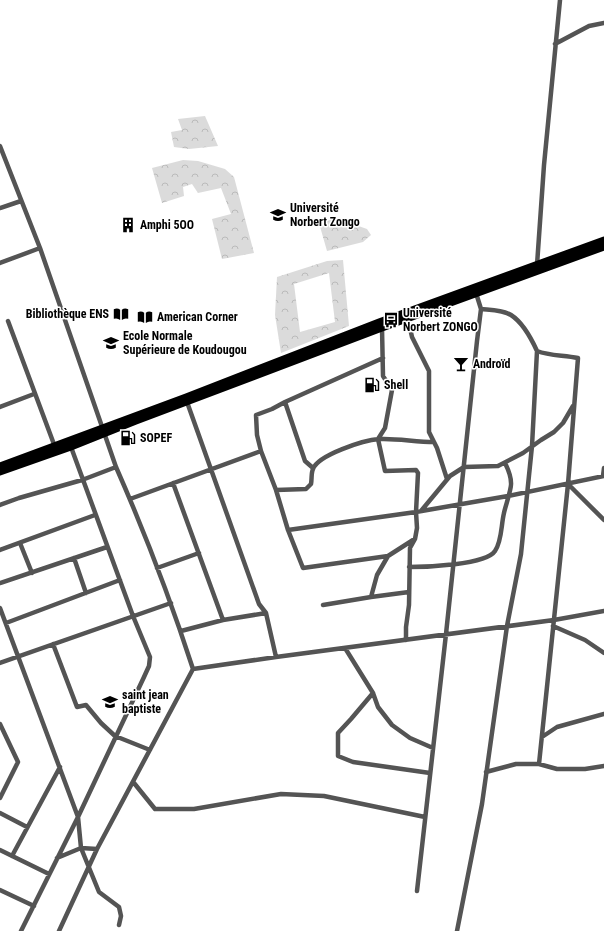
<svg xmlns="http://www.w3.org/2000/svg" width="604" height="931" font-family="'Roboto Condensed',sans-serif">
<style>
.forest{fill:url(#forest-crowns);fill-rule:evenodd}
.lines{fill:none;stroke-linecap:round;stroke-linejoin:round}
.street{stroke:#545454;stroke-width:4.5}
.primary{stroke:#000;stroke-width:7}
.labels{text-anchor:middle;stroke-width:3;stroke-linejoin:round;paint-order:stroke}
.poi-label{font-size:12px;font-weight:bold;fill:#000;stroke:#fff;text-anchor:start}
</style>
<defs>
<pattern id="forest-crowns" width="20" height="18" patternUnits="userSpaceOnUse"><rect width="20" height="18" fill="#dbdbdb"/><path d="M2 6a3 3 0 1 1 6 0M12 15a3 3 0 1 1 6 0" fill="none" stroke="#bababa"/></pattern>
</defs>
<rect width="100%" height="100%" fill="#fff"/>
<path class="forest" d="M205 116 218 146 189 149 174 147 171 132 182 130 178 119Z
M183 160 198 161 225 169 234 177 254 253 222 259 212 219 231 214 221 188 198 193 192 184 183 187 184 196 162 203 152 168Z
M330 220 342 226 350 223 367 229 371 235 363 242 327 251 319 223Z
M343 260 349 326 281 353 275 315 277 277 327 261ZM329 273 335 322 300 332 294 284Z"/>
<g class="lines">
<path class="street" d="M555 44 589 26 604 23
M0 146 40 248 116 467C145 533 171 601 193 669L97 849 59 931
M0 208 21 201
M0 263 40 248
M537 265 544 165 560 0
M481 309C490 310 503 310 511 315 522 322 532 340 537 351 550 356 564 355 578 358L568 484 539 764
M408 319 412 337 429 371V432L437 448 447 479
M8 321 55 447
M382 328 383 376 392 390 385 428 378 439 385 471 416 470 418 473 416 512 417 528 415 539 410 548 409 605 406 627V640
M285 402 272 409 256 415 257 435 261 451 276 490 288 530 303 568 388 556
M0 407 34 394
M313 468 305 461 285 402 383 358
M603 476 604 468
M173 483 223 620
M568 484 604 520
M276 490 306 489 311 484C312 479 311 473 313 469 318 455 364 440 379 439 397 438 415 442 434 442
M130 499 261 451
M0 505 19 498 82 480 116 467
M421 511 450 476 464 467 498 466 523 453 541 440 554 432 563 423 573 406
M288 530 416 512 508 496 604 476
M20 543 32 573
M0 550 95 515
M74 558 86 593
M409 567C425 567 486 565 495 551 502 541 501 525 504 513 505 507 512 488 511 483 511 476 508 469 505 463
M157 568 199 553
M0 583 107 547
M371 597 377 575 388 556 413 540
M323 605 371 597 409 592
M0 608 78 817 81 848 99 892 119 907 121 916 119 925
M266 613 276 657
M6 623 120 580
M553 626 585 640 604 653
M181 631 223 620 266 613 259 604 187 402
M53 644 77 707 86 705 101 723 115 736 150 750
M345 648 373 693 378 707 392 725 410 738 433 748
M0 663 171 603
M193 669 276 657 554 620 604 611
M373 693 351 719 338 733V756L353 762 430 773
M0 724 18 762 0 798
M542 737 557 727 604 714
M486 772 516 764H539L557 769H585L604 766
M134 783 155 809H194L281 794 324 796 425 817
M0 813 27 827
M0 850 49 874
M12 856 60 767
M57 858 81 848 97 849
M0 890 34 906
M417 891 446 634 477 341 481 309 476 293
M21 931 78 817 144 677 149 666 150 657 133 616 71 447
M457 931 482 804 507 626 521 554 532 446 537 351"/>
<path class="primary" d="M0 466 186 397 379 322 604 240
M0 472 71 447 136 421 382 328 604 247"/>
</g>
<defs>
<g id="university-bare" transform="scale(1.2)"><path d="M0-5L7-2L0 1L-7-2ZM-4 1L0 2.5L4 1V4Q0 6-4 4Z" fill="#000" stroke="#fff" stroke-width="2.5" paint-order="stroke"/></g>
<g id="building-bare" transform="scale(1.2)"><path d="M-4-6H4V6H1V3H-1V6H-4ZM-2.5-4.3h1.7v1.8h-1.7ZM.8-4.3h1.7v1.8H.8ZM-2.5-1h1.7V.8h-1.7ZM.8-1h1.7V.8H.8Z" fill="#000" stroke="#fff" stroke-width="2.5" paint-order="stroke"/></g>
<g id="library-bare" transform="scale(1.2)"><path d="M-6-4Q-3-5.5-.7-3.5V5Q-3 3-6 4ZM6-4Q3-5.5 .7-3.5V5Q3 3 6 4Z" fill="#000" stroke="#fff" stroke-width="2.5" paint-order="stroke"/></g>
<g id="bus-bare" transform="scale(1.2)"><path d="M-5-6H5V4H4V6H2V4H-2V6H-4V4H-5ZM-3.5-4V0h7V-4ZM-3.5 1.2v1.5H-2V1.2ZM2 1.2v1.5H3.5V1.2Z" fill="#000" stroke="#fff" stroke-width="2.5" paint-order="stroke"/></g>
<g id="bar-bare" transform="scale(1.2)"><path d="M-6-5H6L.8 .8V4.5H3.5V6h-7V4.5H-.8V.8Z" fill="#000" stroke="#fff" stroke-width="2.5" paint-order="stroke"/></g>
<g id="fuel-bare" transform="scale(1.2)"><path d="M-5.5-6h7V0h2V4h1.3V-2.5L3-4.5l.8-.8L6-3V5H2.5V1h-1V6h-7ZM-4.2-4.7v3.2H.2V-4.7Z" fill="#000" stroke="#fff" stroke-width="2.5" paint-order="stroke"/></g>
<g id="school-bare" transform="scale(1.2)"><path d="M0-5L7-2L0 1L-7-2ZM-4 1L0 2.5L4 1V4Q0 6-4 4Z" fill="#000" stroke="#fff" stroke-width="2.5" paint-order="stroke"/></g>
</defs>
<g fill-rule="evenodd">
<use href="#university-bare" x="278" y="215"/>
<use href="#building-bare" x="128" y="225"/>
<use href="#library-bare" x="121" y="314"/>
<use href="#library-bare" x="145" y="317"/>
<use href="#bus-bare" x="391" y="320"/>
<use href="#university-bare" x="111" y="343"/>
<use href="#bar-bare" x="461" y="364"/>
<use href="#fuel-bare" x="372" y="385"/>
<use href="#fuel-bare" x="128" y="438"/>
<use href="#school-bare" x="110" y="702"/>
</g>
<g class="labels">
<g class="poi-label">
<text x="290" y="212">Université<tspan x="290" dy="14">Norbert Zongo</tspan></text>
<text x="140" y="229">Amphi 5OO</text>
<text x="403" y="317">Université<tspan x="403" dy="14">Norbert ZONGO</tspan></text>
<text x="109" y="318" text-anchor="end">Bibliothèque ENS</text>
<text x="157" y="321">American Corner</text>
<text x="123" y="340">Ecole Normale<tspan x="123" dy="14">Supérieure de Koudougou</tspan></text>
<text x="473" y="368">Androïd</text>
<text x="384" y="389">Shell</text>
<text x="140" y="442">SOPEF</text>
<text x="122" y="699">saint jean<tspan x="122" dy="14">baptiste</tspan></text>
</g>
</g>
</svg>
